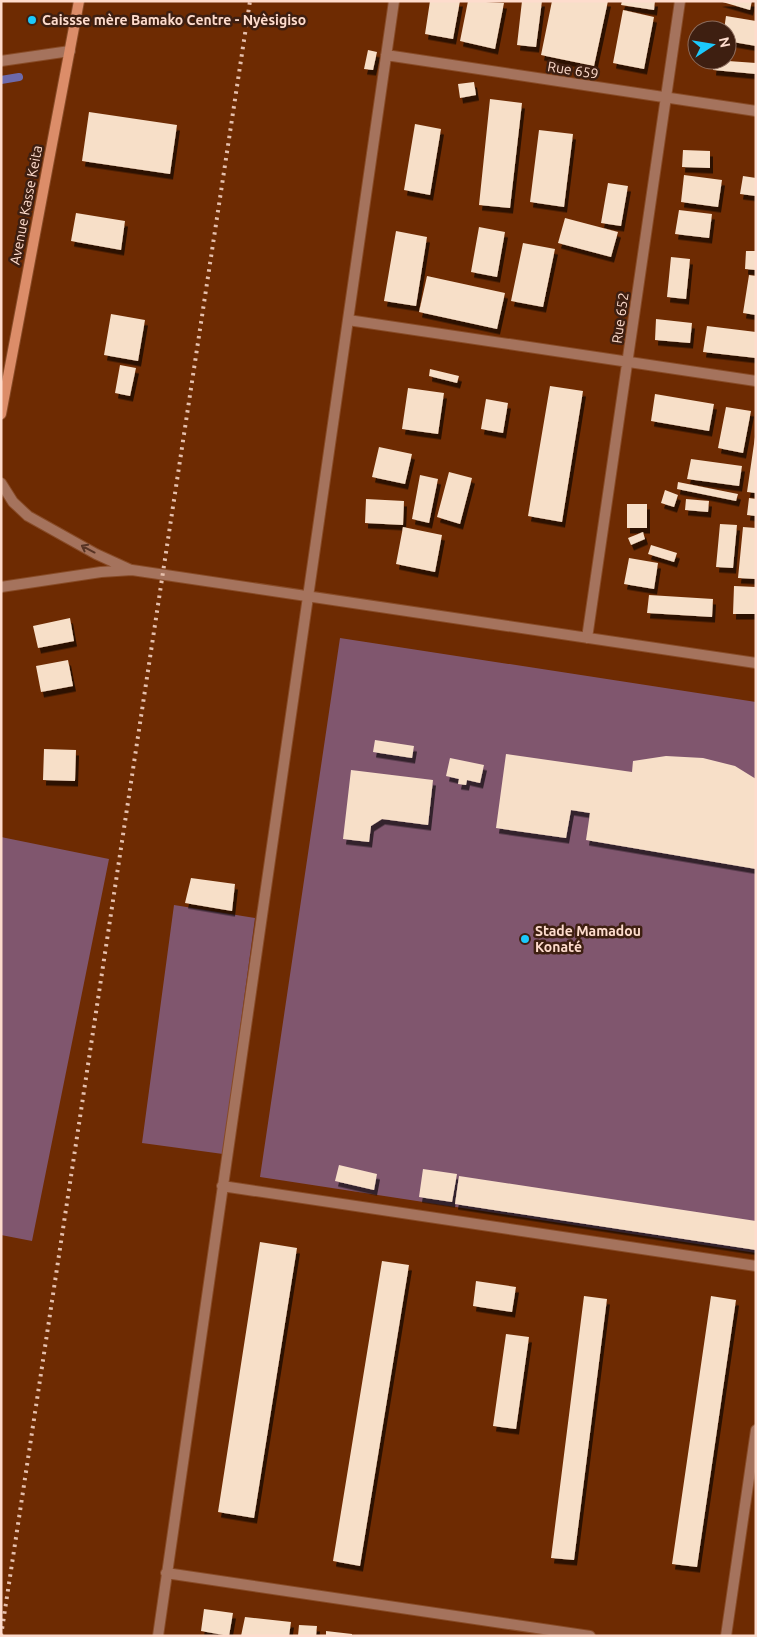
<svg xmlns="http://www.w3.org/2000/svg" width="757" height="1637" font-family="Ubuntu,sans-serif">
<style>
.green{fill:#80566e}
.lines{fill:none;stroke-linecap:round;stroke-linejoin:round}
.stream{stroke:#6d6aab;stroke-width:8}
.building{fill:#f7dfc8;filter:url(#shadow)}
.street-casing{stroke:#884b27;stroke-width:12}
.secondary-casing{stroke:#884b27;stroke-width:12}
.street{stroke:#a5735d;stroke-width:10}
.secondary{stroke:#dc8d69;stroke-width:10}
.rail{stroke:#e6bfac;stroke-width:4;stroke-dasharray:2.5 5;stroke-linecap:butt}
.oneway{stroke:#583424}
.poi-dot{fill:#1cc9fc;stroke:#3e1f11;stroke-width:2}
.labels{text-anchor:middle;stroke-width:5;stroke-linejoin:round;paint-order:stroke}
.poi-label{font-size:14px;font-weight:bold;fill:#fedccd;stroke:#3e1f11;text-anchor:start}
.street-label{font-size:14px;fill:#fedccd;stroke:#3e1f11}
</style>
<defs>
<filter id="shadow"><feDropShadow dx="3" dy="5.5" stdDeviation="0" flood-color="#0009"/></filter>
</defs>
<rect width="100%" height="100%" fill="#6e2b02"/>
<path class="green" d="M340 638 756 702V1253L260 1177Z
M1 837 109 859 32 1241 1 1235Z
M174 905 255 918 223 1154 142 1143Z"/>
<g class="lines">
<path class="stream" d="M1 80 19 77"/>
</g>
<path class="building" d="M430 1H460L453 39 425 34Z
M468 1 504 3 495 49 460 41Z
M522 1H542L536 47 517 45Z
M552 1H608L594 66 541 55Z
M622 1H655L654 10 621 5Z
M719 1H752L750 10Z
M623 10 654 17 644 69 613 63Z
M726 16 756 21V46L727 41V30H724Z
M368 50 377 52 373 70 364 69Z
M714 60 756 63V74L713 70Z
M474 82 476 95 460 98 458 84Z
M490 99 522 103 510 208 479 205Z
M89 112 177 125 170 174 82 161Z
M415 124 441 129 430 195 404 190Z
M539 130 573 134 564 207 530 202Z
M683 150 710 151V168L682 167Z
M684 175 722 180 718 207 681 202Z
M743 176 756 178V196L740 194Z
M608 183 628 186 621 226 601 223Z
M679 210 712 214 709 238 675 234Z
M76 213 125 221 121 250 71 241Z
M565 218 618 232 611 257 558 243Z
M479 227 505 232 497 277 471 272Z
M396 231 427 237 416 306 384 301Z
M523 243 555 249 543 307 511 301Z
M746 251H756V270L745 269Z
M671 257 690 259 686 299 667 297Z
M749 275 756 276V315L743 313Z
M427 276 505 293 497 329 419 312Z
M111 314 145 320 138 361 104 355Z
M656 319 692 323 690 343 655 340Z
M707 326 756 332V358L703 352Z
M120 365 136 368 130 396 115 393Z
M430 369 459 376 457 383 429 376Z
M550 386 583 391 562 522 528 516Z
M408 388 444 393 438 434 402 429Z
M655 394 714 404 709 431 651 421Z
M486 399 508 403 503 433 481 429Z
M726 407 751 411 743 453 718 448Z
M755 437H756V493L747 492Z
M379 447 412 454 405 484 372 477Z
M691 459 742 466 739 486 687 479Z
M449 472 472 478 460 524 437 517Z
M420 475 438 479 429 523 412 519Z
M678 482 738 494 736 501 677 489Z
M665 490 678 495 674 507 661 503Z
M749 498 756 499V516L747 515Z
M366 499 404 501 403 525 365 523Z
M686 499 709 501 708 512 685 510Z
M627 504H647V528H627Z
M720 524 737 525 733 568 716 567Z
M403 527 442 535 435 572 396 564Z
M743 527 756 528V579L738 578Z
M643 532 645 539 631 545 628 538Z
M651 545 677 553 674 562 648 554Z
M629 558 658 563 654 589 624 584Z
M734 586 756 587V614H733Z
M649 595 713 599 712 617 647 613Z
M70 618 74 641 38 648 33 626Z
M68 660 73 686 41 692 36 666Z
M375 740 414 746 412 758 373 752Z
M44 749 76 750 75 781 43 780Z
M506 754 632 772 633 761 666 756 703 758 735 766 756 779V869L586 840 590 813 571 810 566 838 496 828Z
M450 758 484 765 480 783 467 780 466 785 458 784 459 779 446 776Z
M351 770 433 780 428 825 382 819 371 826 369 842 343 839Z
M191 878 235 884 232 911 185 903Z
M339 1165 377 1174 374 1190 335 1181Z
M423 1169 457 1174 452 1202 419 1197Z
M459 1176 756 1221V1250L455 1204Z
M260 1242 297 1248 254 1518 218 1512Z
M382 1261 409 1265 360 1566 333 1561Z
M476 1281 516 1287 512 1312 473 1306Z
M584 1296 607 1299 574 1560 551 1558Z
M711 1296 736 1300 697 1567 672 1564Z
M506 1334 529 1337 516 1429 493 1426Z
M204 1609 233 1613 229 1636 201 1631Z
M245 1617 291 1622 289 1636H241Z
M299 1625 317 1626 316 1636H298Z
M326 1631 352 1634V1636H326Z"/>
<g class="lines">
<g class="street-casing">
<path id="street" d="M386 55 756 111
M1 61 70 51
M348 320 756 381
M1 483 13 502 28 516 96 554 131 570
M1 587 101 572 132 570 756 663
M587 638 680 1
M222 1186 756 1266
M166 1573 590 1636
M158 1636 394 1
M726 1636 756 1430"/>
</g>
<g class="secondary-casing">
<path id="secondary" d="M1 414 79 1"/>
</g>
<use href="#street" class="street"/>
<use href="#secondary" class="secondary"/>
<path class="rail" d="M1 1636 250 1"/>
</g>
<defs><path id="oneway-shaft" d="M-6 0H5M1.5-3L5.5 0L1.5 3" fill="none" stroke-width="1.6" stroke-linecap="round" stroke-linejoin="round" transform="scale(1.25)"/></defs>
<use class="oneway" href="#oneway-shaft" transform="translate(88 549) rotate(-152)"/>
<g class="poi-dot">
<circle cx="32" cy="20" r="5"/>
<circle cx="525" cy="939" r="5"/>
</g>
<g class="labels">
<g class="poi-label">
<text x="42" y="25">Caissse mère Bamako Centre - Nyèsigiso</text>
<text x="535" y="936">Stade Mamadou<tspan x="535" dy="16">Konaté</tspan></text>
</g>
<g class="street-label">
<text transform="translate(573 70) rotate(9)" y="5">Rue 659</text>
<text transform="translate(26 205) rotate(-79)" y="5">Avenue Kasse Keita</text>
<text transform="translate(620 318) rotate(-82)" y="5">Rue 652</text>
</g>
</g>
<rect width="757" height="1637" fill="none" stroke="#fedccd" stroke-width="5"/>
<g transform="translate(712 45) rotate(78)"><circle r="24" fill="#3e1f11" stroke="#8b6b5c"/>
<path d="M0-4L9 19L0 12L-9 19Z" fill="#1cc9fc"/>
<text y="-8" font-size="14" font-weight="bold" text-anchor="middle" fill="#fedccd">N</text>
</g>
</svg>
